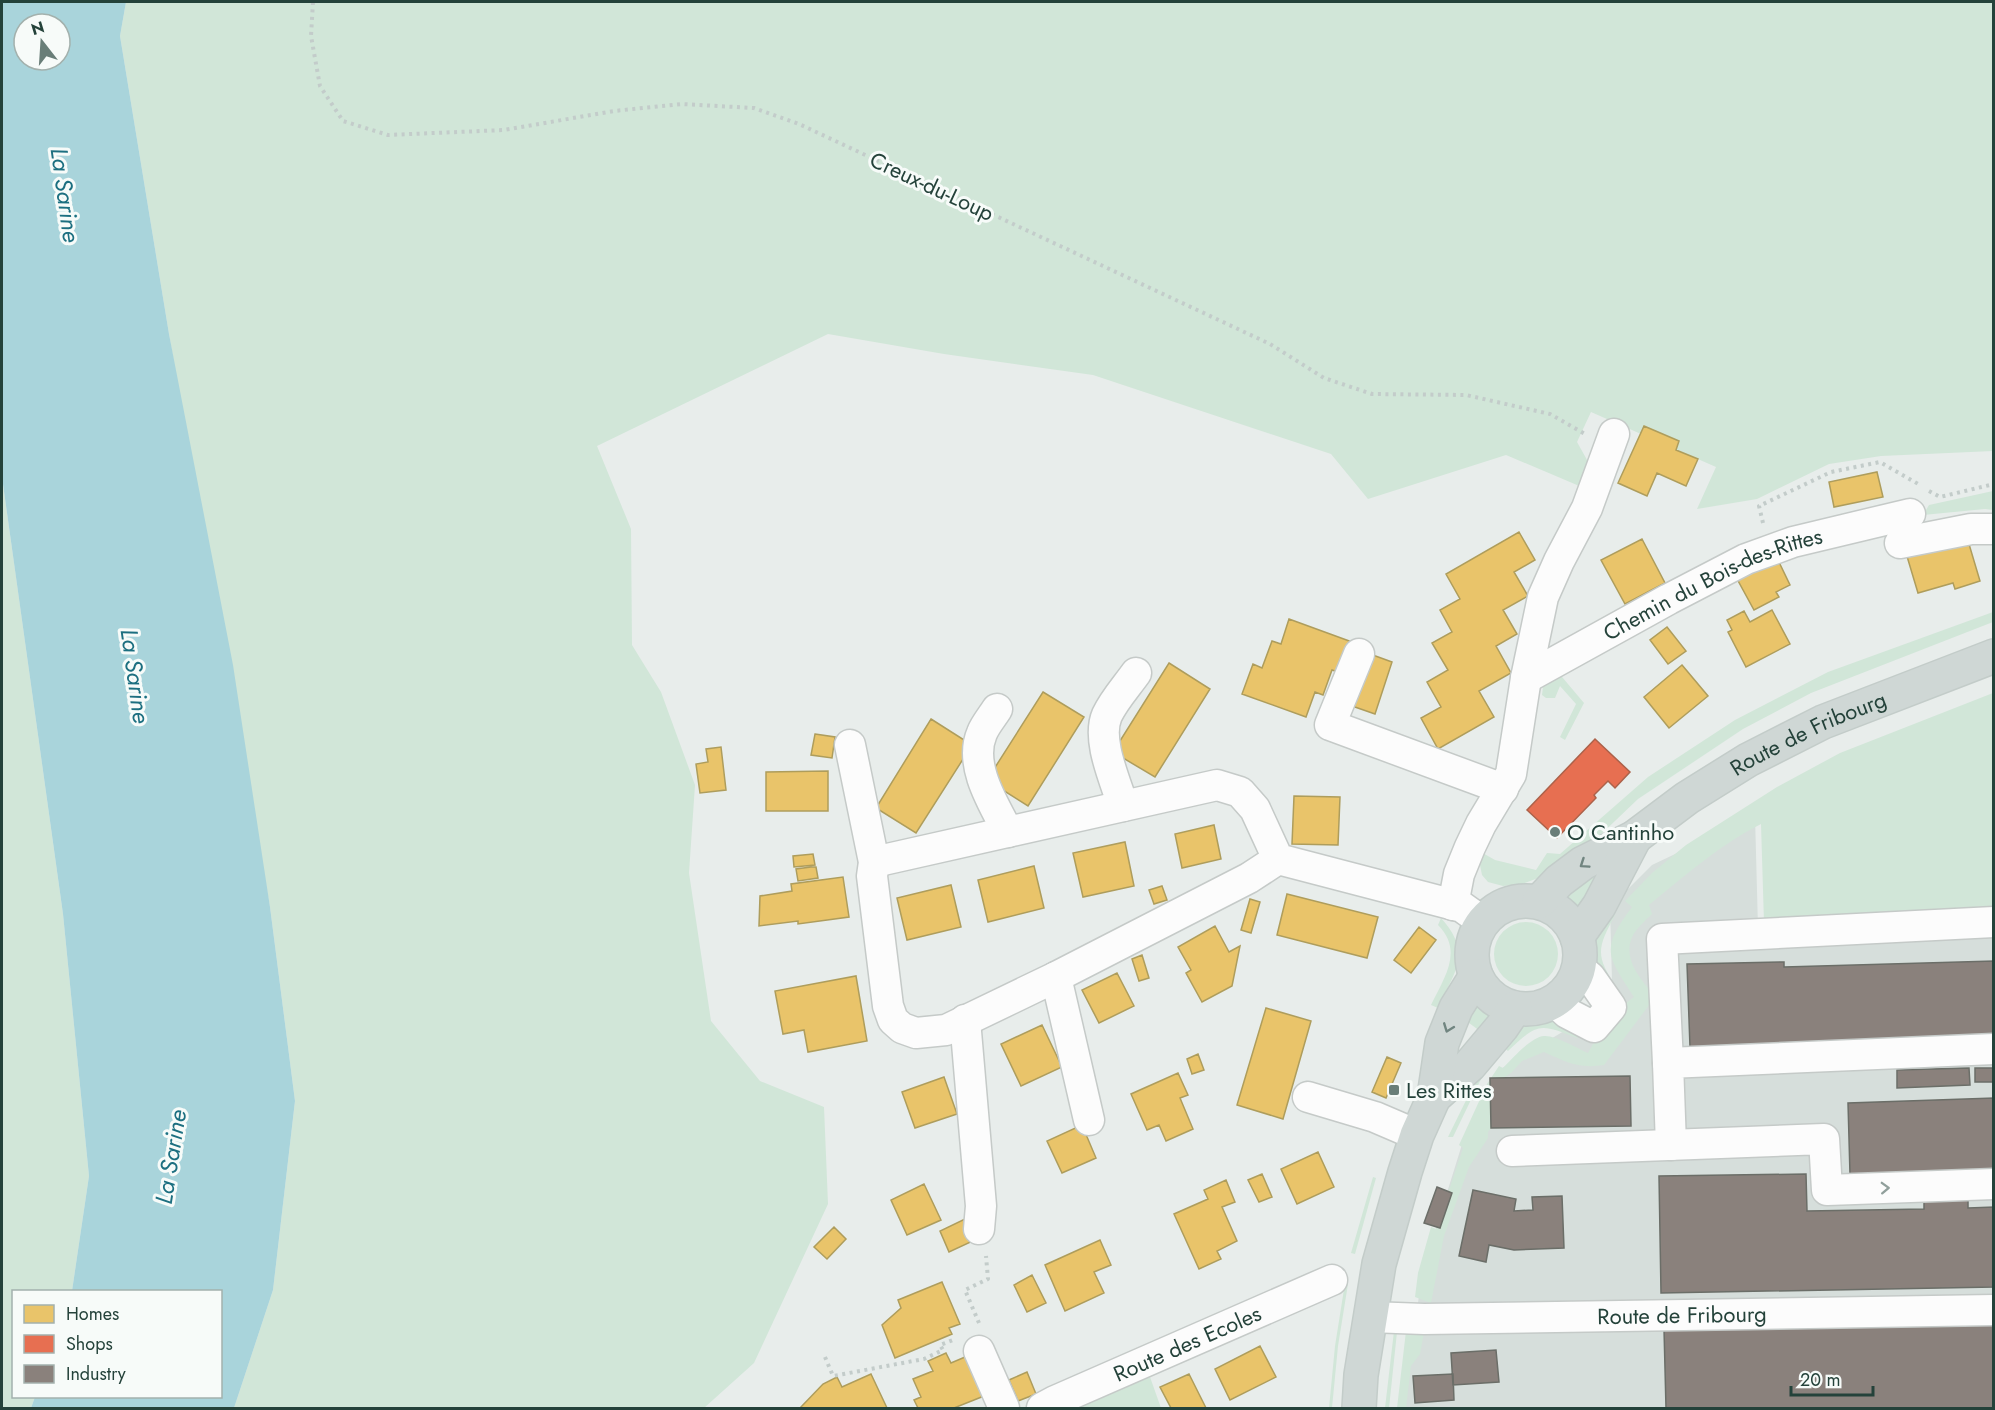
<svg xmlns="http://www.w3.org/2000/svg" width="1995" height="1410" font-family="Jost,sans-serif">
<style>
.built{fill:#d6dedb}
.green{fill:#d1e6d8}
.water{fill:#a9d4db;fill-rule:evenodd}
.homes{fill:#e9c46a;stroke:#ae9d5c;stroke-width:1.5}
.shops{fill:#e76f51;stroke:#ac624a;stroke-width:1.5}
.industry{fill:#8a817c;stroke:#6b6e68;stroke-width:1.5}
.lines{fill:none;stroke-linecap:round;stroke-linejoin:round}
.minor-casing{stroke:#c5cac8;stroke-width:33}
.major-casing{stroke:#c3ccc9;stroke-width:36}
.path{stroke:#c3ccca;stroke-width:4;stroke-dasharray:3 4.5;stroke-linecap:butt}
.minor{stroke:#fcfcfc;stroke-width:30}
.major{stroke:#cfd7d5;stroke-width:33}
.oneway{stroke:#718580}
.oneway2{stroke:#909f9b}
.poi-dot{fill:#697e78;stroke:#f7fbf9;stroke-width:2}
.labels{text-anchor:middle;stroke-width:6;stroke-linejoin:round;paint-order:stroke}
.street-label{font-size:22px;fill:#24423a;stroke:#f7fbf9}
.poi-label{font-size:22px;fill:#24423a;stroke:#f7fbf9;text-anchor:start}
.water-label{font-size:24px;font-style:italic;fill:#1c6f80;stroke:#f7fbf9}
</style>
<rect width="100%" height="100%" fill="#e8edeb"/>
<path class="built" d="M1755 816 1758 928 1993 913V1408H1404L1422 1273 1464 1138 1499 1070 1569 1028 1612 981 1610 907 1652 865Z"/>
<path class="green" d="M126 2H1993V451L1881 456 1829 464 1757 499 1697 509 1716 467 1591 412 1577 442 1591 467 1584 488 1506 455 1368 499 1331 454 1093 375 944 354 828 334 597 446 631 529 632 645 661 692 695 785 689 873 711 1021 760 1081 824 1107 828 1204 754 1363 704 1408H234L273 1290 295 1101 270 907 169 334 120 36Z
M2 477 63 914 89 1176 72 1291 14 1292V1396L35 1397 31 1408H2Z
M1993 491V510L1985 509 1923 515 1929 505Z
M1993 612V622L1811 693 1743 729 1638 799 1593 842 1541 877 1522 884 1503 886 1488 882 1482 875 1479 860 1481 852 1495 860 1536 870 1547 853 1560 854 1648 777 1735 720 1828 672Z
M1557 671 1584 703 1565 740 1560 737 1576 704 1560 686 1555 698H1546L1542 695 1543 687Z
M1993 693V910L1764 923 1761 824C1721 844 1684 876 1649 905L1652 914C1645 921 1634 930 1631 940 1624 961 1642 982 1656 996L1604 1065C1578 1069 1566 1062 1544 1052L1522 1061 1511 1073 1494 1084V1124L1488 1132V1138L1469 1167 1444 1236 1431 1303 1415 1297 1418 1273 1431 1227 1436 1229 1463 1148 1459 1145 1487 1084 1499 1066 1503 1068C1512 1059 1531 1037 1544 1036 1555 1035 1577 1048 1588 1053 1600 1031 1614 1011 1634 997 1607 955 1600 950 1632 907L1625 901 1652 873 1686 845 1777 787 1840 753Z
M1604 863 1579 914 1571 905 1559 896Z
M1609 911 1615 915C1597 949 1595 955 1617 988L1611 993C1589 958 1587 947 1609 911Z
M1441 918C1473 954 1455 970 1438 1008L1431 1005C1444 978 1464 951 1438 925Z
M1494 954a32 32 0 1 1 64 0a32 32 0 1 1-64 0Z
M1474 1002 1484 1011 1497 1018 1484 1034 1465 1020Z
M1538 1018H1550L1581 1030 1577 1038C1539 1023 1538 1023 1508 1051L1501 1045C1513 1035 1523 1024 1538 1018Z
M1494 1061 1482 1077 1453 1137H1448L1478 1076Z
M1373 1177 1376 1178 1355 1254 1351 1253Z
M1345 1283 1348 1284 1338 1346 1332 1408H1329L1335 1346Z
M1394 1331 1397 1332 1389 1408H1385Z
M1406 1331 1424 1332 1420 1354 1411 1366 1406 1408H1397Z
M1150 1377 1161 1408H1077Z"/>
<path class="water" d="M2 2H126L120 36 169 334 233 665 270 907 295 1101 273 1290 234 1408H31L35 1397 220 1396V1292L72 1291 89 1176 63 914 2 477ZM24 24H60V60H24Z"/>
<path class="homes" d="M1644 426 1679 441 1676 450 1698 459 1686 486 1657 473 1647 496 1618 483Z
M1877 472 1883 497 1834 507 1829 482Z
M1519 532 1535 560 1514 572 1528 596 1503 610 1517 634 1496 646 1511 673 1479 691 1494 717 1438 749 1421 718 1441 707 1427 682 1448 670 1432 643 1452 632 1440 610 1460 599 1446 574Z
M1966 534 1980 581 1955 589 1953 583 1918 593 1906 553Z
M1642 539 1665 583 1625 604 1601 560Z
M1778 560 1790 585 1776 592 1779 597 1754 610 1736 577 1760 564 1763 569Z
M1772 610 1790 644 1746 667 1728 632 1732 630 1727 620 1744 611 1750 622Z
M1289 619 1352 642 1341 673 1332 670 1323 695 1315 692 1306 717 1242 694 1253 664 1262 668 1272 641 1281 644Z
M1667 627 1686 651 1668 664 1650 640Z
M1370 654 1392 662 1375 714 1352 706Z
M1169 663 1210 689 1155 777 1113 752Z
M1682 665 1708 696 1669 728 1644 697Z
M1043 692 1084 717 1028 806 987 780Z
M931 719 972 745 916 833 876 808Z
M815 734 835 737 832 758 811 755Z
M721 747 726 790 700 793 696 764 708 762 706 749Z
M828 771V811H766V772Z
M1294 796 1340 797 1338 845 1292 844Z
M1214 825 1221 859 1182 868 1175 834Z
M1125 842 1134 886 1083 897 1073 853Z
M813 854 815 865 794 867 793 856Z
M1034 866 1044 908 988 922 978 880Z
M811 867H816L818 878 798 881 796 869Z
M843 877 849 917 798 924V921L759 926 760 896 792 891 791 884Z
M951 885 961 927 907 940 897 898Z
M1162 886 1167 900 1154 904 1149 890Z
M1287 894 1378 917 1367 958 1277 935Z
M1250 899 1260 902 1251 933 1241 930Z
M1215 926 1229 952 1240 946 1232 986 1202 1002 1186 973 1191 970 1178 947Z
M1419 927 1436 940 1411 973 1394 960Z
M1142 955 1149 978 1139 981 1132 959Z
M1117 973 1134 1006 1099 1023 1082 990Z
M856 976 867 1041 808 1052 804 1030 783 1034 775 991Z
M1266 1008 1311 1021 1283 1119 1237 1105Z
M1042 1025 1062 1067 1021 1086 1001 1044Z
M1198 1054 1204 1070 1192 1074 1187 1059Z
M1387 1057 1401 1063 1386 1098 1372 1092Z
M1178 1073 1188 1095 1180 1098 1193 1129 1166 1141 1159 1125 1147 1130 1131 1094Z
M944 1077 957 1114 915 1128 902 1092Z
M1082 1125 1096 1158 1062 1173 1047 1141Z
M1318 1152 1334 1187 1297 1204 1281 1169Z
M1262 1174 1272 1197 1259 1202 1248 1180Z
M1226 1180 1235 1202 1222 1207 1237 1241 1217 1251 1221 1259 1199 1269 1174 1214 1208 1199 1204 1190Z
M924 1184 941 1220 907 1235 891 1200Z
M965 1219 975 1240 949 1252 940 1231Z
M834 1227 846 1239 827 1259 814 1247Z
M1100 1240 1111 1265 1094 1272 1104 1293 1065 1311 1045 1265Z
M1032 1275 1046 1303 1027 1312 1014 1285Z
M942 1282 960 1324 949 1328 952 1334 895 1358 882 1325 901 1308 898 1300Z
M1260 1346 1276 1377 1230 1400 1215 1369Z
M946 1353 951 1363 972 1354 989 1394 954 1408H918L914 1400 921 1397 913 1379 933 1371 928 1361Z
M1027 1372 1036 1394 1018 1401 1009 1380Z
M871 1374 887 1408H800L823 1384 837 1377 842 1387Z
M1189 1374 1206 1408H1171L1160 1387Z"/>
<path class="shops" d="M1595 739 1630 772 1615 788 1608 781 1594 795 1596 798 1557 838 1527 810Z"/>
<path class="industry" d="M1994 961V1038L1690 1047 1687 964 1784 962V967Z
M1969 1068 1970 1085 1897 1088V1070Z
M1975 1068H1994V1082H1975Z
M1630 1076 1631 1126 1491 1128 1490 1078Z
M1994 1098V1170L1850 1174 1848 1103Z
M1806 1174 1807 1211 1924 1209V1198L1968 1197V1208L1994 1207V1287L1661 1293 1659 1176Z
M1437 1187 1452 1193 1440 1228 1424 1223Z
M1473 1190 1516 1199 1514 1211 1533 1210 1532 1197 1562 1196 1564 1248 1514 1250 1489 1245 1486 1262 1459 1256Z
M1994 1321V1408H1666L1664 1329Z
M1496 1350 1499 1382 1453 1385 1451 1353Z
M1453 1374 1454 1400 1415 1403 1413 1376Z"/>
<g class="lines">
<g class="minor-casing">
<g id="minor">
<path d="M1900 543 1971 529H1994"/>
<path d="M1359 654 1330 725 1503 789"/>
<path id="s1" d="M1526 678 1669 599 1746 559 1793 542 1910 514"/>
<path d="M997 709C992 717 985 725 982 733 968 765 994 805 1008 832"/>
<path d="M850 745 874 862 872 876 888 1006 893 1020 902 1028 916 1033 946 1030 1056 977 1249 878 1278 859"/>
<path d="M1123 806C1116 782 1096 740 1107 715 1114 700 1126 687 1136 673"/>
<path d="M874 862 1217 785 1240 792 1255 809 1278 859 1462 907 1483 922"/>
<path d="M1453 905 1459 874 1470 847 1481 824 1511 774 1526 678 1543 597 1559 561 1587 508 1614 434"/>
<path d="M1056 977 1089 1120"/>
<path d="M1554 1001 1567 1013 1594 1027 1611 1007 1590 977 1579 968"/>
<path d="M965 1020 981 1206 979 1229"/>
<path d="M1668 1063 1662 939 1994 922"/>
<path d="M1308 1097 1375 1117 1417 1135"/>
<path d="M1671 1145 1668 1063 1994 1049"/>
<path d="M1512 1151 1824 1139 1827 1190 1994 1184"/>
<path id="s2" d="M1370 1317 1424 1319 1994 1310"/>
<path d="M979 1351 1004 1408"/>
<path id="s3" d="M1042 1408 1055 1401 1332 1280"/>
</g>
</g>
<g class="major-casing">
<g id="major">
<circle cx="1526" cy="955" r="54"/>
<path id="s4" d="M1539 902 1559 881 1583 863 1635 837 1687 798 1748 760 1823 722 1994 656"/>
<path d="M1577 937 1599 906 1635 837"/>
<path d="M1434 1097 1470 1065 1502 1027 1515 1008"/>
<path d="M1359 1408 1361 1375 1379 1264 1405 1172 1417 1135 1434 1097 1442 1043 1456 1008 1476 976"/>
</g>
</g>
<path class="path" d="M313 2 311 36 320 86 343 121 388 135 504 130 614 111 682 104 754 108 799 124 1270 344 1324 378 1372 394 1466 395 1550 414 1585 434
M1929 491 1940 497 1994 484
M1763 523 1759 506 1831 472 1880 462 1920 485
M979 1323 965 1290 988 1279 986 1256
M825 1357 833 1376 924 1359 943 1350 940 1345 953 1340"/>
<use href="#minor" class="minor"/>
<use href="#major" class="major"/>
</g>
<defs><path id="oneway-chevron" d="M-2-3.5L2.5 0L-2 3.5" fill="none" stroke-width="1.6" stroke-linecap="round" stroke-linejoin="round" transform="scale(1.5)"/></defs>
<g class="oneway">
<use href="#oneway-chevron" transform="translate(1584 864) rotate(146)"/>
<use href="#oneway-chevron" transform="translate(1448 1028) rotate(111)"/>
</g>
<use class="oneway2" href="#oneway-chevron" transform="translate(1885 1188) rotate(-2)"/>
<g class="poi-dot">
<circle cx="1555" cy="832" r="6"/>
<rect x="1388" y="1084" width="12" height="12" rx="3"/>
</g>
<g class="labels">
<g class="street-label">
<text transform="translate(932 186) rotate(25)" y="8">Creux-du-Loup</text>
<text dy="8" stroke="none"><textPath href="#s1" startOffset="210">Chemin du Bois-des-Rittes</textPath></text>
<text dy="8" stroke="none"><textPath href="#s4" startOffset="320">Route de Fribourg</textPath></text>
<text dy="8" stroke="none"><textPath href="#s2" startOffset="312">Route de Fribourg</textPath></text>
<text dy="8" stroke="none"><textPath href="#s3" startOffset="159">Route des Ecoles</textPath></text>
</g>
<g class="poi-label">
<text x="1567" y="840">O Cantinho</text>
<text x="1406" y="1098">Les Rittes</text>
</g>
<g class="water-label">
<text transform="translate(65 195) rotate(82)" y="8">La Sarine</text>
<text transform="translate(135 676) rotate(82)" y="8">La Sarine</text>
<text transform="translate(171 1157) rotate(-81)" y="8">La Sarine</text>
</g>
</g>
<rect width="1995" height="1410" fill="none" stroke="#24423a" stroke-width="6"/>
<rect x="12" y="1290" width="210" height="108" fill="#f7fbf9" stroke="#a3b1ad" stroke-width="1.5"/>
<rect x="24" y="1305" width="30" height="18" fill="#e9c46a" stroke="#a3b1ad" stroke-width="1.5"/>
<text x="66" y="1320" font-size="18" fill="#24423a">Homes</text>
<rect x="24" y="1335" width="30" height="18" fill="#e76f51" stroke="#a3b1ad" stroke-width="1.5"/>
<text x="66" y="1350" font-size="18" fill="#24423a">Shops</text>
<rect x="24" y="1365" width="30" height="18" fill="#8a817c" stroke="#a3b1ad" stroke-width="1.5"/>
<text x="66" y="1380" font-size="18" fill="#24423a">Industry</text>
<g transform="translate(42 42) rotate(343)"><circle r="28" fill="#f7fbf9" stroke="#a3b1ad" stroke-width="1.5"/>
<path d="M0-4.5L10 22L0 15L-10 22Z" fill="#697e78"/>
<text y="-9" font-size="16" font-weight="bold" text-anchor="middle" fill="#24423a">N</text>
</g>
<path d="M1791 1386v9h82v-9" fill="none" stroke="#24423a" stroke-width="3"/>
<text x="1800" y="1386" font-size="18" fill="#24423a" stroke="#f7fbf9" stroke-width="4.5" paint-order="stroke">20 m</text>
</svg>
